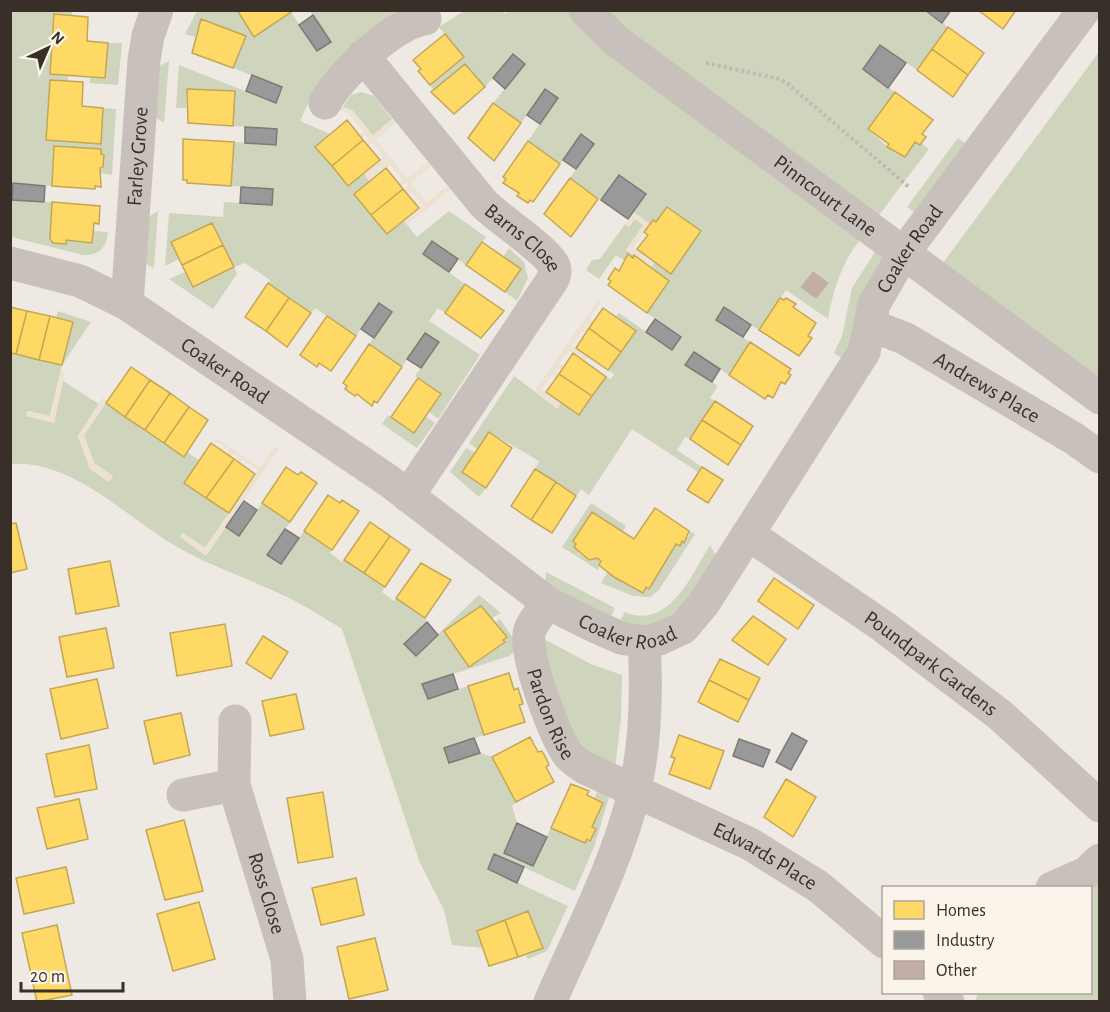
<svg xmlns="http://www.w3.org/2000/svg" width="1110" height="1012" font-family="'Alegreya Sans',sans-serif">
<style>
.green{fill:#cfd4bc;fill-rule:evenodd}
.plaza{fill:#ede2d2}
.homes{fill:#ffd966;stroke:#c4a654;stroke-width:1.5}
.industry{fill:#999;stroke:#7c7977;stroke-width:1.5}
.building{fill:#c2aea4}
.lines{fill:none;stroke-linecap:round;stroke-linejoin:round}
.path{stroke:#c0bab4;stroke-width:4;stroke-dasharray:3 3;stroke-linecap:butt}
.minor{stroke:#c8c1bb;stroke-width:33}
.labels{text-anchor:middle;stroke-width:6;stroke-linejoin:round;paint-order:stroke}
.street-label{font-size:21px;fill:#392f29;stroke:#fbf4ea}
</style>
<rect width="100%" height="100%" fill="#eee9e3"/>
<path class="green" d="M11 11H73L50 74 68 75V81L101 143 103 108 116 109 112 175 100 173 104 155 101 154V149L55 146 52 186 13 183 12 200 52 202 50 239 53 243 65 244 66 240 92 242 93 231 108 232C107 247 99 256 83 255L11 237Z
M197 11H237L255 36 291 12 317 51 331 42 310 11H397C347 45 326 64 300 121L330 134 315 147 348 186 364 174 370 182 354 195 387 234 404 221 417 237 449 211 486 237 466 265 432 241 423 254 465 284 445 313 438 308 429 321 480 355 438 419 429 412 441 394 415 376 439 342 425 333 402 367 369 344 392 312 379 303 356 336 315 308 311 313 268 283 270 280 245 263 234 267 237 274 213 309 169 279 185 272 193 287 234 267 212 223 172 242 179 259 165 266 169 213 223 217 224 202 272 205 273 189 231 186 234 142 276 145 277 129 233 126 235 91 187 89 186 108H176L179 65 275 103 282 87 233 68 245 36 201 20 195 37 185 34Z
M464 11H503L505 14 509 11H576L866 233C843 258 834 286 828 319L786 290 759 330 724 308 717 320 750 342 729 375 694 352 685 364 718 386 710 398 715 401 690 439 685 437 677 450 702 467 698 472 632 429 589 495 581 489 576 496 535 469 539 461 489 432 477 449 469 443 514 376 557 408 561 403 579 415 606 377 611 379 614 374 608 370 636 332 615 317 619 313 672 350 681 337 647 313 669 281 651 267 655 262 671 274 701 231 667 207 656 222 653 220 650 224 633 212 646 194 619 175 601 200 570 178 594 144 582 134 560 164 528 141 558 98 545 90 521 123 493 103 525 64 513 54 485 87 465 64 434 90 430 86 464 57 439 27ZM813 271 829 283 816 299 800 287Z
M594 11H925L948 27 917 70 880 45 863 69 895 92 868 130 897 154 905 156 915 142 920 145 921 143 929 149 873 223Z
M108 43H122L118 85 90 83V77H105Z
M1099 52V391L937 271Z
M169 61 164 123 155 117 159 66Z
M361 92 374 96 392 119 373 136 353 111 343 107 351 95Z
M958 138 966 144 915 213 907 207Z
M158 211 154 266 153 268 145 263 148 217Z
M634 219 644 225 626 250 634 255 633 258 628 255 624 260 616 255 599 279 586 270 592 260 600 259 625 224 629 227Z
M880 244 882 257 862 292 851 341 843 359 834 353 842 336 852 288Z
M509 248 524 262 528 278 517 301 505 292 521 269 503 257Z
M58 311 91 322 62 365 50 416 28 411 26 416 54 422 63 381 99 404 78 436 90 469 109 482 113 476 94 463 84 435 106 403 183 456 187 452 199 460 184 483 229 513 205 548 183 533 180 537 206 555 226 527 239 536 262 503 290 522 268 556 281 564 304 531 332 550 330 553 342 562 344 560 385 587 382 592 394 601 396 598 425 618 427 622 404 644 415 656 479 595 501 613 490 619 480 606 444 631 469 667 504 643 503 640 506 637 496 622 500 619 516 642V650L509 656 422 684 428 699 468 686 484 735 444 749 449 763 480 753 492 757 516 802 512 806 517 823 504 853 533 866 551 828 585 843 587 839 590 841 595 829 592 827 603 803 594 799 599 788 610 794 594 847 575 891 495 854 488 869 568 906 547 951 528 959 526 955 543 948 528 911 478 931 483 948 452 945 444 910 420 863 342 629C324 618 306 606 287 597 252 580 213 567 179 548 129 520 73 459 11 464L10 353 62 365 73 322 56 318Z
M388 415 414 433 426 416 435 423 417 448 382 424Z
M466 448 475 453 486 488 479 497 450 472Z
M591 503 626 526 623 531 592 512 573 541 579 550 578 553 589 560 597 558 601 561 598 570 562 547Z
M689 531 695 534 659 590 650 597 633 596 601 583 608 571 624 584 626 582 643 593 646 587 649 589 676 544 679 546 689 536Z
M710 545 716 555C699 581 680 626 644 626 636 626 627 623 620 621L625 612C669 631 692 574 710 545Z
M546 572 615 608 611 617 545 583Z
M542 638 591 664 622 675 621 719 615 768 577 744 559 706Z
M1099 859V1001L974 1002 979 993 1090 992V888Z"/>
<path class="plaza" d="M339 105 353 111 373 135 392 119 396 123 376 140 407 178 428 162 430 166 411 183 427 202 447 186 450 190 407 225 404 221 423 205 411 191 407 194 404 191 408 186 405 183 401 187 398 182 402 179 390 165 370 182 364 174 384 157 372 143 368 146 365 142 369 138 365 135 362 138 359 135 363 131 349 114 337 108Z
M633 212 650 224 634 247 655 262 651 267 626 250 643 225 635 219 629 227 625 224Z
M599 299 602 300 590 319 594 322 591 326 586 324 585 326 588 329 586 333 582 331 572 345 588 357 587 359 585 362 569 351 560 363 564 367 561 371 556 368 555 371 559 374 556 378 552 375 542 389 561 403 557 409 534 391Z
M61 369 65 372 54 423 26 416 27 411 51 416Z
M103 397 107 401 84 435 94 463 113 476 109 482 90 469 78 436Z
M215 437 260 467 275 446 279 449 206 556 180 537 183 533 205 548 258 470 242 459 239 463 235 460 238 456 234 454 231 457 227 455 229 450 214 440Z"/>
<path class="homes" d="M237 10H290L291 12 254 37Z
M978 10H1016L1003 29Z
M54 14 88 17 87 41 108 43 105 78 50 74Z
M201 19 246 36 233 68 192 53Z
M948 27 984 53 968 75 932 49Z
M445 34 464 57 430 85 418 71 421 69 413 60Z
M932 49 968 75 953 97 917 70Z
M465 64 485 87 454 114 431 92Z
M50 80 83 82 82 106 103 108 101 144 46 140Z
M187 89 235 91 233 126 188 123Z
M895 92 933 120 922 134 926 137 920 145 915 142 905 157 887 147 889 144 868 129Z
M493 103 521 123 494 161 468 138Z
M347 120 363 140 332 166 315 147Z
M183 139 234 142 231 186 187 183V180H183Z
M363 140 380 160 348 186 332 166Z
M528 141 560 164 533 202 530 200 528 203 517 196 519 193 503 183 506 179 503 177Z
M54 146 101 149V154L104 155 103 167 100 168 101 187 95 186V189L52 186Z
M386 168 403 189 371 215 354 194Z
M570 178 598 199 571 237 544 214Z
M403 189 419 208 387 234 371 215Z
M52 202 100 206 99 224 94 223 92 243 66 240V244L53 243 50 239Z
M667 207 701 231 671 274 637 249 648 235 644 232 653 220 656 222Z
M212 223 223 245 182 265 171 242Z
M482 242 521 269 505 292 466 265Z
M223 245 234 267 193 287 182 265Z
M628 254 633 258 634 255 669 281 647 313 608 285 611 281 608 279 615 268 619 271Z
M268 283 289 298 266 331 245 317Z
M465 284 504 311 481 338 445 313Z
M289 298 311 313 287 347 266 331Z
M780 298 784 300 786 298 796 304 793 307 816 323 808 336 812 338 799 356 759 330Z
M10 307 27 311 16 354 10 353Z
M603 308 636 331 621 352 589 328Z
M27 311 50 316 39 360 16 354Z
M50 316 73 322 62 365 39 360Z
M327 316 356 336 331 371 319 363 317 367 300 355Z
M589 328 621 352 608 370 576 348Z
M750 342 791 369 788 373 791 375 785 384 781 382 773 398 768 395 765 399 729 375Z
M369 344 402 367 377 403 374 401 372 406 357 394 355 396 345 389 347 386 343 383Z
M573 353 606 377 592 396 559 374Z
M131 367 150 380 125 417 106 403Z
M559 374 592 396 579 415 546 392Z
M418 378 441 394 414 433 391 417Z
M150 380 170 393 145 430 125 417Z
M170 393 189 407 164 443 145 430Z
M715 401 753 426 741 445 702 420Z
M189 407 208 420 184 457 164 443Z
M702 420 741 445 728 465 690 439Z
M489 432 512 448 486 488 462 472Z
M211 443 234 459 206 498 184 483Z
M234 459 255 474 229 513 206 498Z
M286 467 298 475 301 472 317 483 290 522 262 503Z
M702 467 723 480 708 503 687 490Z
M535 469 556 482 531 520 511 506Z
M556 482 576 496 552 533 531 520Z
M328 495 340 503 342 500 359 511 332 550 304 531Z
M655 508 689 531 684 543 682 541 680 546 676 544 649 589 646 587 643 593 614 577 599 565 601 561 597 558 589 560 574 547 576 544 573 541 592 512 634 539Z
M370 522 390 536 364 573 344 560Z
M16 523 27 569 10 573V524Z
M390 536 410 550 385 587 364 573Z
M110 561 119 606 76 614 68 569Z
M421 563 451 580 425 618 396 598Z
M774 578 814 605 798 629 758 601Z
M481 606 507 637 503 640 505 642 469 667 444 631Z
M753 616 786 639 768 665 732 640Z
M225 624 232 666 177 676 170 633Z
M106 628 114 668 67 677 59 637Z
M263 636 288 652 271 679 246 663Z
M720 659 760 678 749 700 709 680Z
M509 673 514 690 518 688 523 704 519 705 525 722 484 735 468 686Z
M97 679 108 728 61 739 50 689Z
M709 680 749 700 738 722 698 702Z
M296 694 304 729 270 736 262 701Z
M181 713 190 755 154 764 144 721Z
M679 735 724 751 710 789 669 774 675 758 671 757Z
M530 737 538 752 542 751 547 760 549 765 546 767 554 782 516 802 492 757Z
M89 745 97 789 55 797 46 754Z
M786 779 816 797 793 837 764 817Z
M571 784 589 791 587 795 603 803 592 827 596 829 590 841 587 839 585 843 551 828Z
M323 792 333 857 298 863 287 798Z
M79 799 88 839 47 849 37 808Z
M184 820 203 891 165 900 146 830Z
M66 867 74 903 24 914 16 878Z
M356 878 364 915 321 925 312 888Z
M199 902 215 959 173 971 157 914Z
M528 911 543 948 518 957 505 920Z
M505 920 518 957 489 966 477 931Z
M57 925 72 995 37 1002 22 933Z
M375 938 388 990 349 999 337 947Z"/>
<path class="industry" d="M925 10H951L942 23Z
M313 15 331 42 317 51 299 25Z
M880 45 906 63 888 88 863 69Z
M513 54 525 64 505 89 493 78Z
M252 75 282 87 276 103 246 91Z
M545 89 558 98 540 124 527 115Z
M245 127 277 129 276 145 245 143Z
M581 134 594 144 576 169 563 160Z
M619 175 646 194 628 219 601 200Z
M13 183 45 186 44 202 12 200Z
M241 187 273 189 272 205 240 203Z
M432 241 458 259 449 272 423 254Z
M379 303 392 312 374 338 361 329Z
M724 307 751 325 743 337 716 320Z
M655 319 681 337 672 350 646 332Z
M425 333 439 342 421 368 407 359Z
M694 352 720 369 712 382 685 365Z
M244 501 257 510 239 536 226 527Z
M285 529 299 538 281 564 267 555Z
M427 622 438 635 416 656 404 644Z
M453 674 458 689 428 699 422 684Z
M792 733 807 741 791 770 776 762Z
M474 738 480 753 449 763 444 748Z
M739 739 770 750 763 767 733 756Z
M517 823 547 837 533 866 504 853Z
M494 854 524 867 517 883 488 869Z"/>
<path class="building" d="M813 271 829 283 816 299 800 287Z"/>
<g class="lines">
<path class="path" d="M706 63 780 79 788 84 909 187"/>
<g class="minor">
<path id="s1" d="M585 10 615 40 1100 398"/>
<path id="s2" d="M363 56 484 204C500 220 546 249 554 266 556 271 555 275 553 279L408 496"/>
<path d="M325 103C340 75 393 23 425 19"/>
<path id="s3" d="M10 263 80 281 127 304 389 481 548 603 594 626 621 638 644 642 659 639 683 628 704 603 864 352 874 304 903 254 1084 10"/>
<path id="s4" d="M127 304 144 60 148 36 157 10"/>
<path id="s5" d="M871 325 906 339 1073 438 1100 457"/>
<path id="s6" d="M748 534 884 627 1000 715 1100 806"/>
<path id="s7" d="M548 603C542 612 530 624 529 634 526 660 553 731 567 753 571 759 578 763 585 768L750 844 819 887 884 942"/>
<path id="s8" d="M235 721 234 785 287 959 290 1002"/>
<path d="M183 795 234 785"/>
<path d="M1052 888 1086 873 1100 860"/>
<path d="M939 992 948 1002"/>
<path d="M550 1002C580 933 616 866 634 793 646 744 647 692 644 642"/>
</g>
</g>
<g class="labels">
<g class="street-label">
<text dy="7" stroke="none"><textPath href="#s4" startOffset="148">Farley Grove</textPath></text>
<text dy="7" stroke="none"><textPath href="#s1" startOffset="304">Pinncourt Lane</textPath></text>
<text dy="7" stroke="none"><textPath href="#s2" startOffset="243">Barns Close</textPath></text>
<text dy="7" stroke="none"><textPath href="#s3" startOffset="1232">Coaker Road</textPath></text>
<text dy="7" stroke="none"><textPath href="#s3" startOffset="243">Coaker Road</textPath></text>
<text dy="7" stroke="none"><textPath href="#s5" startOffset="132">Andrews Place</textPath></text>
<text dy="7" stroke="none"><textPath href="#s3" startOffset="728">Coaker Road</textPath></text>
<text dy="7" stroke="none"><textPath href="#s6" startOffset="224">Poundpark Gardens</textPath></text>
<text dy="7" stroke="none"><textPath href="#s7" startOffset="120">Pardon Rise</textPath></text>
<text dy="7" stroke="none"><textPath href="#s7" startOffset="387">Edwards Place</textPath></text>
<text dy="7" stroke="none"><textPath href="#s8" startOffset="177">Ross Close</textPath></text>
</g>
</g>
<rect width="1110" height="1012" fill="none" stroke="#392f29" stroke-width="24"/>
<rect x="882" y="886" width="210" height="108" fill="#fbf4ea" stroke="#ada59d" stroke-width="1.5"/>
<rect x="894" y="901" width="30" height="18" fill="#ffd966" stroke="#ada59d" stroke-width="1.5"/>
<text x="936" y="916" font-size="18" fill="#392f29">Homes</text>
<rect x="894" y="931" width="30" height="18" fill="#999999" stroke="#ada59d" stroke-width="1.5"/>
<text x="936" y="946" font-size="18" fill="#392f29">Industry</text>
<rect x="894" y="961" width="30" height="18" fill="#c2aea4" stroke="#ada59d" stroke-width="1.5"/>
<text x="936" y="976" font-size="18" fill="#392f29">Other</text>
<g transform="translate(48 48) rotate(44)" stroke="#fbf4ea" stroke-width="4.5" paint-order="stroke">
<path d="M0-4.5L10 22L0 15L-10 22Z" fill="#392f29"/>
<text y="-9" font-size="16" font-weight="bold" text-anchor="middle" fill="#392f29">N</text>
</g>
<path d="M21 982v9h102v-9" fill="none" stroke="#392f29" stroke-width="3"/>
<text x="30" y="982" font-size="18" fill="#392f29" stroke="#fbf4ea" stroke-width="4.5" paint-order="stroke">20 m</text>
</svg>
